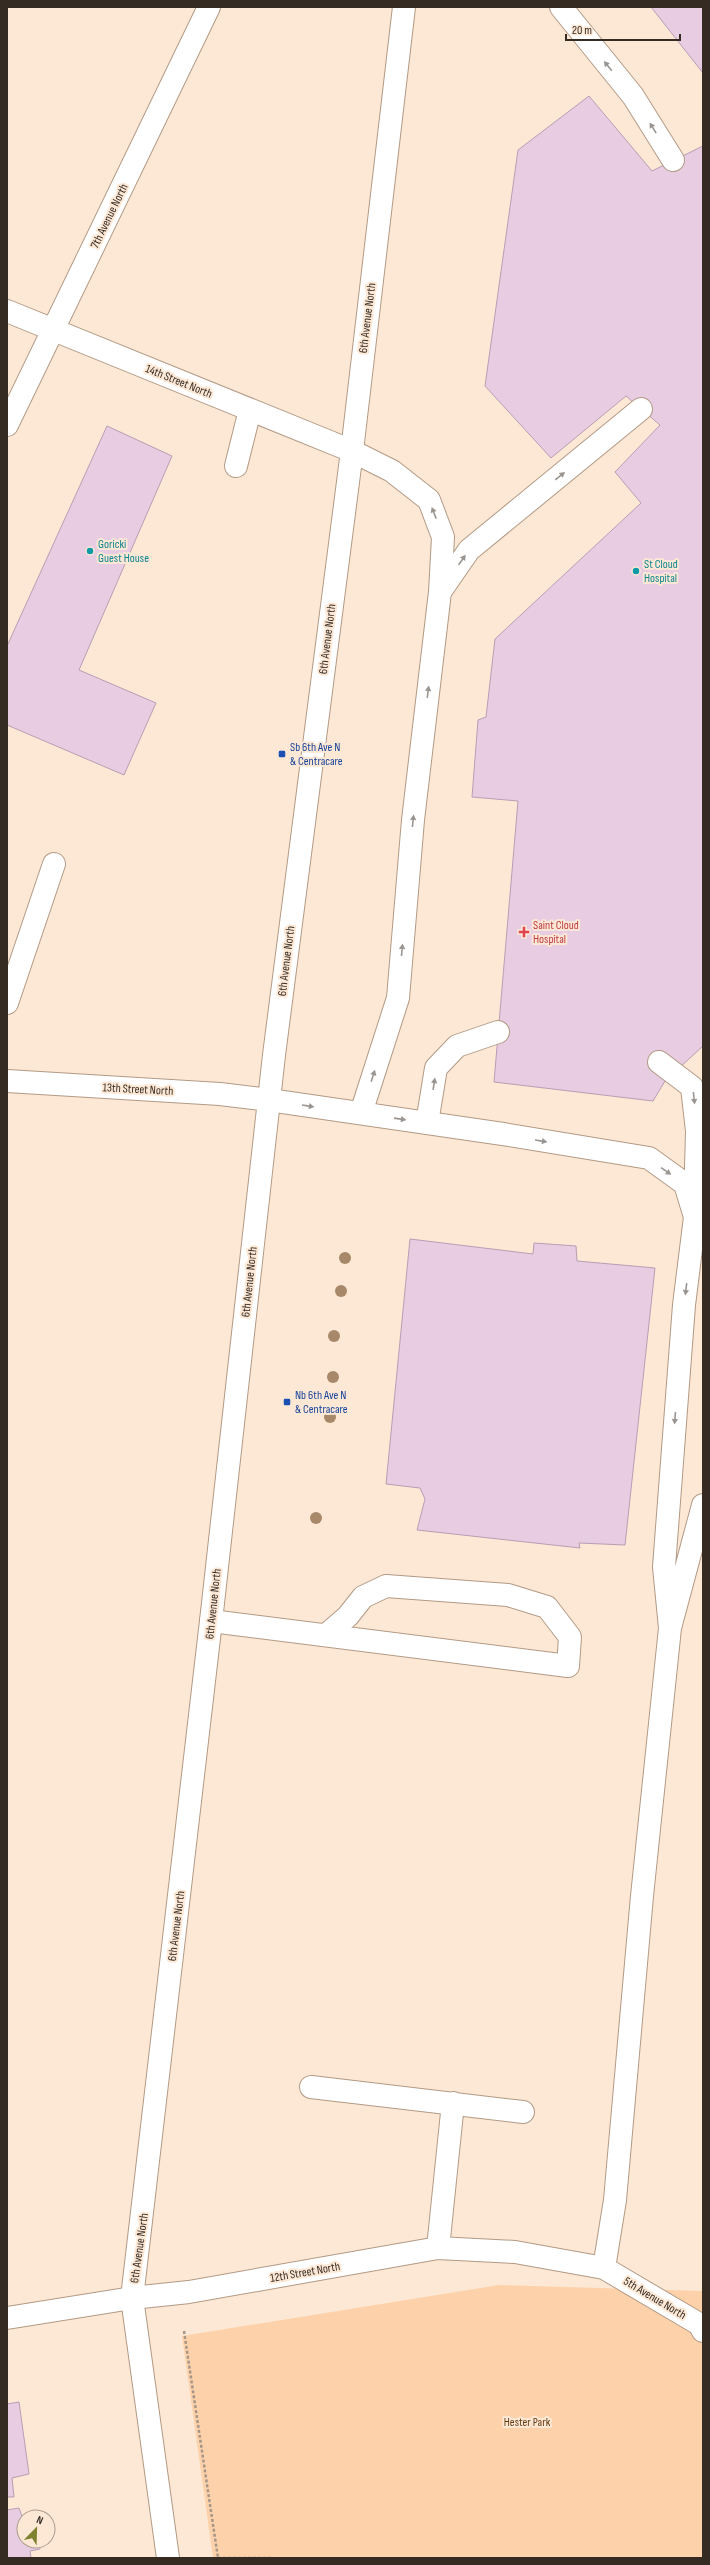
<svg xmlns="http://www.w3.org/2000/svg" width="710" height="2565" font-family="'Sofia Sans Condensed',sans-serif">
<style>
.green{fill:#fdd2ab}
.building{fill:#e7cce2;stroke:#b89eb3}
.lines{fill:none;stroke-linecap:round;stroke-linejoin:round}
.lane-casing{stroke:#b29a85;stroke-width:24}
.street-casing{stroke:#b29a85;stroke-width:24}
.secondary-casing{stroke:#b29a85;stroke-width:24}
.path{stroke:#a79688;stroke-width:2.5;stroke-dasharray:3 2;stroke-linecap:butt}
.lane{stroke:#fff;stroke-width:22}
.street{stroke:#fff;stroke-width:22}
.secondary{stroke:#fff;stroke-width:22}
.tree{fill:#a78869}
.oneway{fill:#9a9590}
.culture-dot{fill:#0f9aa8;stroke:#fde8d6;stroke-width:1.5}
.transit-dot{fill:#1a4fb4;stroke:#fde8d6;stroke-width:1.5}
.health-dot{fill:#e0444e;stroke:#fde8d6;stroke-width:1.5}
.labels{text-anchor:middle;stroke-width:4;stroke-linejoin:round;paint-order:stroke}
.street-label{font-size:12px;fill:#352b22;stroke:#fde8d6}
.culture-label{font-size:12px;fill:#0d838f;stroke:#fde8d6;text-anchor:start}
.transit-label{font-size:12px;fill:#164399;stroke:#fde8d6;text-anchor:start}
.health-label{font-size:12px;fill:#be3a42;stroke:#fde8d6;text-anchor:start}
.park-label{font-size:12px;fill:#613a0f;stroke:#fde8d6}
</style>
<rect width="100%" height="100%" fill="#fde8d6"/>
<path class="green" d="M499 2285 703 2291V2558H213L182 2336Z"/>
<path class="building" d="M651 7H703V73Z
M589 96 652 171 703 146V1046L665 1081 653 1101 494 1082 518 801 472 797 478 720 486 717 495 639 641 503 615 472 660 425 626 396 551 458 485 386 518 150Z
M107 426 172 456 79 670 156 703 124 775 7 725V646Z
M410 1239 533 1254 534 1243 576 1246 577 1261 655 1268 625 1545 579 1543 580 1548 417 1530 425 1499 420 1488 386 1484Z
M19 2402 29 2474 12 2478 14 2497H7V2404Z
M19 2508 24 2522V2541H39L40 2549 30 2551 31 2558H7V2510Z"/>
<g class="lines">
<g class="lane-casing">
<path id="lane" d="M561 7 633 96 673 160
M352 451 392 471 429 500 443 537 440 592 413 820 398 998 361 1113
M236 466 250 410
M440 592 469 550 641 409
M7 1003 54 864
M659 1062 692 1087 697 1131 695 1204
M269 1100 503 1134 649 1158 685 1184 695 1217 684 1305 664 1567 670 1628
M427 1123 436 1068 457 1046 498 1032
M211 1621 568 1666 570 1637 547 1607 508 1595 386 1586 363 1597 348 1616 326 1635
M311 2087 523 2112
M438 2248 453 2103
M604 2268 615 2200 642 1896 670 1628 703 1505"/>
</g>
<g class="street-casing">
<path id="street" d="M7 311 352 451
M7 425 209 7
M7 2318 132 2298"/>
</g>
<g class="secondary-casing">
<path id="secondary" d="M7 1081 220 1094 269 1100
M132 2298 189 2292 438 2248 515 2252 604 2268 699 2324 703 2331
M168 2558 132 2298 211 1621 274 1055 352 451 404 7"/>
</g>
<path class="path" d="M184 2331 218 2558
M218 2558H273"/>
<use href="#lane" class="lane"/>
<use href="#street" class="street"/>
<use href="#secondary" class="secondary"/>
</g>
<g class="tree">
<circle cx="345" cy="1258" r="6"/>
<circle cx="341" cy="1291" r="6"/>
<circle cx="334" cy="1336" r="6"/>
<circle cx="333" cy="1377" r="6"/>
<circle cx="330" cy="1417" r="6"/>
<circle cx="316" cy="1518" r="6"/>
</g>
<defs><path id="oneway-solid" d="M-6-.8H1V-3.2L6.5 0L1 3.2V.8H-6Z"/></defs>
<g class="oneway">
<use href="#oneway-solid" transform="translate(608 66) rotate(-129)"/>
<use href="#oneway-solid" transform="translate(653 128) rotate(-122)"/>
<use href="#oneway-solid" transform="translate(560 476) rotate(-39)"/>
<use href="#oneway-solid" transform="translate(434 513) rotate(-111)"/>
<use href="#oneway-solid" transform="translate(462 560) rotate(-55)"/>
<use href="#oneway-solid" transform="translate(428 692) rotate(-83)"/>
<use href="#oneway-solid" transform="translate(413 821) rotate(-84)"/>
<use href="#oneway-solid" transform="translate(402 950) rotate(-85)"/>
<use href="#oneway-solid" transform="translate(373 1076) rotate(-72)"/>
<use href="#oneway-solid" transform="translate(434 1084) rotate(-81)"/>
<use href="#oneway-solid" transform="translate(694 1098) rotate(84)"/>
<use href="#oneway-solid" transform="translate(308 1106) rotate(9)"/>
<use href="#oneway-solid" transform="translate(400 1119) rotate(8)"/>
<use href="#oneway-solid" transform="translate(541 1141) rotate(9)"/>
<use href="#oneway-solid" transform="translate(666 1171) rotate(35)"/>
<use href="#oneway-solid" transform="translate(686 1289) rotate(97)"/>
<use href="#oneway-solid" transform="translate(675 1418) rotate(94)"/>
</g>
<g class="culture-dot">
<circle cx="90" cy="551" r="4"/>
<circle cx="636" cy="571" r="4"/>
</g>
<g class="transit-dot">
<rect x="278" y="750" width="8" height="8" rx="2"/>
<rect x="283" y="1398" width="8" height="8" rx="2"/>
</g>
<path class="health-dot" d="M522 926h4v4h4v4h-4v4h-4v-4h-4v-4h4z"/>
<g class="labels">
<g class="street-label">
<text transform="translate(109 216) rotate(-64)" y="4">7th Avenue North</text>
<text transform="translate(367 318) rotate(-83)" y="4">6th Avenue North</text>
<text transform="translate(179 381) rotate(22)" y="4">14th Street North</text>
<text transform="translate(327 639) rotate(-83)" y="4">6th Avenue North</text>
<text transform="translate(286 961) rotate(-83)" y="4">6th Avenue North</text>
<text transform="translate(138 1089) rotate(3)" y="4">13th Street North</text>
<text transform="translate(249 1282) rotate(-84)" y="4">6th Avenue North</text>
<text transform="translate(213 1604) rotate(-84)" y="4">6th Avenue North</text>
<text transform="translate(176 1926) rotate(-83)" y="4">6th Avenue North</text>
<text transform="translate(139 2248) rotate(-82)" y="4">6th Avenue North</text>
<text transform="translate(305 2272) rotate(-10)" y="4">12th Street North</text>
<text transform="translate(655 2298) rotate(31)" y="4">5th Avenue North</text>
</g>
<g class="culture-label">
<text x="98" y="548">Goricki<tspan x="98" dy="14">Guest House</tspan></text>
<text x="644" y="568">St Cloud<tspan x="644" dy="14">Hospital</tspan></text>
</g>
<g class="transit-label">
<text x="290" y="751">Sb 6th Ave N<tspan x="290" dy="14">&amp; Centracare</tspan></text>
<text x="295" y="1399">Nb 6th Ave N<tspan x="295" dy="14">&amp; Centracare</tspan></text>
</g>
<g class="health-label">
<text x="533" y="929">Saint Cloud<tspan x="533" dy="14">Hospital</tspan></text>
</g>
<g class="park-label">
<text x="527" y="2426">Hester Park</text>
</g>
</g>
<rect width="710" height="2565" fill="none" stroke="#352b22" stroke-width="16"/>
<g transform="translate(36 2529) rotate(23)"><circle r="19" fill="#fde8d6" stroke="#ad9c8e"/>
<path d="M0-3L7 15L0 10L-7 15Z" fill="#7c822d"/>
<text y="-6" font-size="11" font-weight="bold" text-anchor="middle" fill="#352b22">N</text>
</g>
<path d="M566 34v6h114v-6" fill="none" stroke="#352b22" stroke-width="2"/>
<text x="572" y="34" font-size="12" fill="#352b22" stroke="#fde8d6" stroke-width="3" paint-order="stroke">20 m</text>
</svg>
